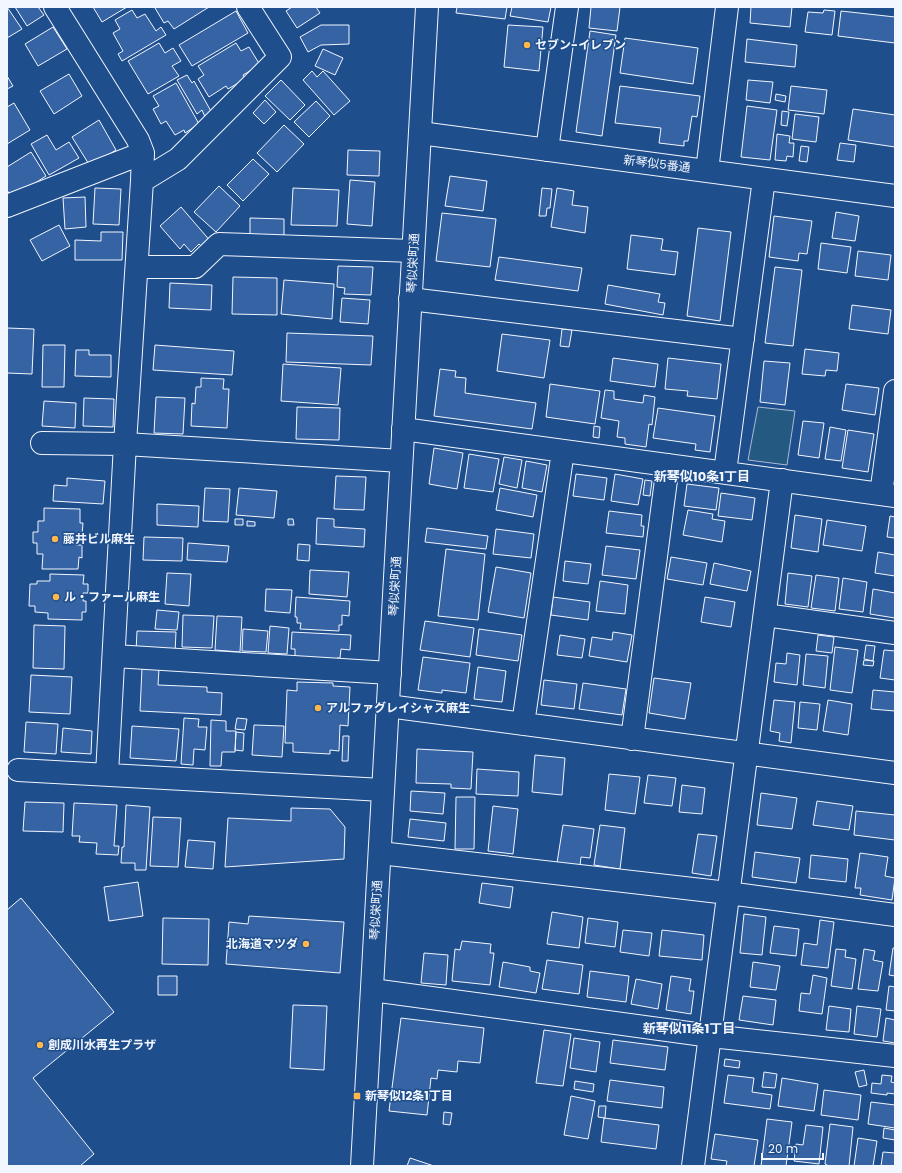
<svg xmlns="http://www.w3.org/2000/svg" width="902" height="1173" font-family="Poppins,'Noto Sans JP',sans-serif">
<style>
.green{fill:#245a82;stroke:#a8bbd7}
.building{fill:#3563a3;stroke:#f2f6ff}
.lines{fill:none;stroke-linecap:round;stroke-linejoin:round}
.minor-casing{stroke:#f2f6ff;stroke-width:24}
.major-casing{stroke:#f2f6ff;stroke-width:24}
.minor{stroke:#1f4e8c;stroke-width:22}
.major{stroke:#1f4e8c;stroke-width:22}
.poi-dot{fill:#ffb74d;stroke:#1f4e8c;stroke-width:1.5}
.labels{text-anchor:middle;stroke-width:3;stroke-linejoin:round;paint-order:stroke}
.poi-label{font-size:12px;font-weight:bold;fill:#f2f6ff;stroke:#1f4e8c;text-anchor:start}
.street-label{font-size:12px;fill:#f2f6ff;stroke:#1f4e8c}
.neighbourhood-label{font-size:13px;font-weight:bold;fill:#f2f6ff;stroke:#1f4e8c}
</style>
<rect width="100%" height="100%" fill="#1f4e8c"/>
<path class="green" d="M758 407 795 411 787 465 748 460Z"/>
<path class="building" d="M7 7 22 29 7 38Z
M15 7H38L44 15 27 26Z
M93 7H127L102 22Z
M157 7H209L174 29 168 21 164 23 155 8Z
M292 7H316L320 13 297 28 286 11Z
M457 7H507L505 19 456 13Z
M512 7H551L548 22 510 16Z
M591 7H620L617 31 589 28Z
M751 7H792L790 27 750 23Z
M132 10 137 18 145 14 156 31 161 27 166 35 122 61 118 54 123 51 113 33 120 29 115 20Z
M824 10 835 11 832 35 805 32 808 12 823 13Z
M236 11 248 33 192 66 179 45Z
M841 11 895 17V43L838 36Z
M321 25H349V44L321 45 308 52 300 37Z
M508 25 543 27 539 71 504 67Z
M53 27 67 49 38 66 25 44Z
M590 31 616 35 602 136 576 132Z
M625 38 698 48 693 84 620 73Z
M747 39 797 45 795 67 745 62Z
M159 43 165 53 173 48 181 61 172 66 179 76 148 94 128 61Z
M236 43 241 51 249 47 260 65 243 75 245 79 228 89 226 86 209 97 198 79 204 75 198 66Z
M323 49 343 58 335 75 315 66Z
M312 71 317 77 323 71 350 101 334 115 303 80Z
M69 74 82 96 54 114 40 91Z
M187 75 192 83 194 81 212 113 205 117 202 110 197 114 177 80Z
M7 76 13 86 7 89Z
M281 80 305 105 290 120 265 96Z
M748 80 773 82 770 103 746 100Z
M176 83 199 124 185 133 184 130 175 135 166 121 161 124 153 109 159 106 153 96Z
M620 86 700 96 697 117 692 116 688 141H684V146L659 143 661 128 615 123Z
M791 86 827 90 824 114 788 110Z
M776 94 786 96 785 102 775 100Z
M265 100 276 112 264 124 253 113Z
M316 101 330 116 309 137 294 122Z
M14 103 30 130 7 144V107Z
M747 106 777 110 770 160 741 157Z
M853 109 895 115V147L848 140Z
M782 111 789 112 787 126 781 125Z
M795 114 819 117 816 142 792 139Z
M99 120 116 150 90 166 72 137Z
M284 125 304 144 277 172 257 153Z
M777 134 790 136 789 143H794L793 157 787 156 786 161 775 160Z
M47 135 56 150 69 142 79 158 49 175 31 144Z
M840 143 856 145 854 162 837 160Z
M801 146 809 147 807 162 799 161Z
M348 150 380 151 379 176 347 175Z
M31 152 46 176 12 198 7 190V167Z
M253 159 269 174 243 201 227 185Z
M450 176 487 181 483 211 445 206Z
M350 180 375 182 372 226 347 224Z
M219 186 240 206 216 232 194 212Z
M95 188 121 189 119 225 93 224Z
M293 188 339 190 337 226 291 225Z
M542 188 552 189 550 208H547L546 216H539Z
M557 188 574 191 572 205 588 207 585 233 551 227Z
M85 197 86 227 65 229 63 198Z
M181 207 212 243 204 249 199 244 191 252 184 244 180 249 160 226Z
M836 212 859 216 855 241 832 238Z
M442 213 496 219 490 267 436 261Z
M774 216 812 221 807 254 799 253 798 261 769 257Z
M250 218 284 219V238L250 237Z
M59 225 70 246 42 261 30 240Z
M698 228 731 232 720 321 687 316Z
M101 232H123L122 260H75V240L101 241Z
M631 235 663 239 661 250 678 252 675 275 627 269Z
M821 243 851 247 847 273 818 269Z
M858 251 891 255 888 280 855 276Z
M499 257 582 268 578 291 495 280Z
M338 266 373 267 371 295 344 294 345 288 337 287Z
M775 267 802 270 793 346 765 343Z
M233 277 277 278V315L232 314Z
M284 280 334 284 332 319 281 314Z
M170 283 212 285 211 310 169 308Z
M608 285 660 294 658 302 665 303 663 315 605 304Z
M342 298 370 300 368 324 340 322Z
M852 305 891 310 888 334 849 329Z
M7 328 34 329 32 374 7 373Z
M562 329 572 330 569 347 560 346Z
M287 333 373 336 371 365 286 362Z
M502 334 550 340 544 378 497 371Z
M43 345H65L64 387H42Z
M155 345 234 351 232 375 153 370Z
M805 349 839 353 837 371 826 370 825 376 802 374Z
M76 350H89V355H111V377L75 376Z
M613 358 658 364 655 387 610 381Z
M668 358 721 364 717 399 687 396 688 391 665 389Z
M764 361 790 363 785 405 760 402Z
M283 364 341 368 338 405 281 401Z
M440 369 456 371 455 377 466 378 465 393 536 403 532 429 434 416Z
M201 378 224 379 223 389H229L227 428 191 426 192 403 195 404 196 387H201Z
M550 384 600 391 595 424 546 417Z
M846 384 879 388 875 415 842 410Z
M605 390 614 391V399L643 403 644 395 655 397 652 425 649 424 646 447 625 444V438L617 437 619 421 601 418Z
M156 397 185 398 183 434 154 433Z
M84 398 114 399 113 427 83 426Z
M44 401 76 403 75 428 42 426Z
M297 407 340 408 339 440 296 439Z
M658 408 715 416 710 452 695 450 696 444 653 438Z
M803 421 824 423 819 458 798 455Z
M594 426 600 427 599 438 593 437Z
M830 427 846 430 841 461 825 459Z
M848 430 874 434 868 472 842 468Z
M434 448 463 453 457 489 429 484Z
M469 454 499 459 493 492 464 488Z
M504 457 522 460 517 488 499 484Z
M526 461 547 465 542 492 522 488Z
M576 474 607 478 604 500 573 496Z
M615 474 643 479 638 505 611 501Z
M336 476 366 477 364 510 334 509Z
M67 478 105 481 103 504 53 501 54 485 67 486Z
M645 480 652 481 650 496 643 495Z
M687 484 719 488 716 510 684 506Z
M205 488 230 489 228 522 203 521Z
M239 488 277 491 274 518 236 515Z
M500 488 537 495 533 517 496 510Z
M721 493 755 498 752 520 718 516Z
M157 504 199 506 198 527 157 525Z
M44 508 80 509V523H83L82 535H77L76 545H82V558L79 557 78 569H42L43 554H37V543H33V532H38V521H44Z
M688 510 713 514 712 519 725 521 722 542 683 535Z
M609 511 642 515 641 526H644L643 537 606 533Z
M795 515 822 519 818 552 791 548Z
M890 516 895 517V538L887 537Z
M317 518 334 519V527L365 529 364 547 316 544Z
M235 519H243V525H235Z
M288 519H293L294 525H288Z
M827 520 866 526 862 551 823 545Z
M247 521 255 522V526H247Z
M427 528 488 536 486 549 425 542Z
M496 529 534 534 531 558 493 554Z
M144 537 183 538 182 561 143 560Z
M188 543 229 546 227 562 187 560Z
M298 544 310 545 309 561 297 560Z
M606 546 640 550 636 579 602 575Z
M446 549 485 554 478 620 438 616Z
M878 552 895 555V576L875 573Z
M671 557 707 563 703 585 667 579Z
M565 561 591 564 588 584 563 581Z
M714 563 751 571 747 591 710 584Z
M496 567 531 573 524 618 488 612Z
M310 570 349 572 347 597 309 594Z
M167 573 191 574 189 606 165 604Z
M788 573 812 576 808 607 785 604Z
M50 574 84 575 83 584H88V593H83V601H86V612H82V620L48 619V613L35 612V606H29L30 584H37V581H50Z
M816 575 839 578 835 611 811 608Z
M843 578 867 582 863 612 839 609Z
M600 581 628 585 625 614 596 611Z
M266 589 292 590 290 613 265 611Z
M873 589 895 593V618L870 614Z
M296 597 350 601 349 616 342 615V625H339V631L300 629 301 623H297V617H295Z
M553 597 590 602 588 620 551 615Z
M705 597 735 602 731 627 701 622Z
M157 610 179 612 177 630 155 629Z
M183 615 214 616 212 648 182 647Z
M217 616 242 617 240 652 215 650Z
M425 621 474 628 470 657 420 650Z
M34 625 65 626 64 669 33 668Z
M270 626 289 628 287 654 268 653Z
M243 629 268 631 266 652 242 651Z
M479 629 522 635 518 661 476 655Z
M137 631 176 632 175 653 136 652Z
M292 632 351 635 350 650 341 649 340 658H337V665L295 657V649H291Z
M613 632 632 635 627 662 589 656 592 637 612 640Z
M560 635 585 639 582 658 557 655Z
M818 635 834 637 832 653 816 651Z
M866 645 875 646 873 661 864 659Z
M835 647 858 650 852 693 830 690Z
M884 650 895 651V680L880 678Z
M787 653 800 655 797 685 774 682 776 663 786 664Z
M806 654 828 656 825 688 803 685Z
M423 657 470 663 466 693 442 690V693L418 690Z
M864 660 874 661 873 666 863 665Z
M478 667 506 671 502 702 474 699Z
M142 668 159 669 158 685 207 687V692L222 693 221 715 140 711Z
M31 675 72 677 70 714 29 712Z
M654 678 691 683 685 719 649 713Z
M544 680 577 684 574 709 541 705Z
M297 682 333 683V686L350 687 348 726 340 725 339 751 330 750V754L293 752V743H285L287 690 297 691Z
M583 683 626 689 622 715 579 709Z
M873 690 895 692V711L871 709Z
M774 700 795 702 791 743 779 741 780 733 770 731Z
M828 700 852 704 848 735 823 731Z
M800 702 820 704 817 730 798 728Z
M184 718 199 719 198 727H207L205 750 194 749 193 765 181 764Z
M237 718 247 719 245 730 235 729Z
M211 720 226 721V731H236L235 752H222L221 766H210Z
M26 722 58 724 56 754 24 752Z
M254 725 284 726 282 757 252 755Z
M132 726 179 729 176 761 130 758Z
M63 728 92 731 91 754 61 752Z
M236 732 244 733 243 751 235 750Z
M343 736H349L348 761H342Z
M417 749 473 752 471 789 451 788V784L416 783Z
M535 755 565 758 562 795 532 792Z
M477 769 519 772 518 796 476 794Z
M609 774 640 777 635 814 605 810Z
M648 775 676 778 672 806 644 803Z
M682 785 705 788 702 814 679 812Z
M411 791 445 793 443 814 410 811Z
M761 793 797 798 792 829 757 825Z
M456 797H475L474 849H455Z
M817 801 853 806 849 830 813 825Z
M25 802 64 803 63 832 23 831Z
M74 803 117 805 114 846H119L118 855 96 854 97 843 79 842 80 836H72Z
M126 805 150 807 146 870H135V863H121L122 847H124Z
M493 806 518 809 513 854 488 851Z
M291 808 330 809 345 827 344 859 225 867 228 818 291 821Z
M856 811 895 815V840L854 835Z
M153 817 181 818 178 867 150 866Z
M410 819 446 823 444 841 408 837Z
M563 825 594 829 590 858 581 857 580 866 557 863Z
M600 825 625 828 620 869 594 865Z
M698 834 717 836 711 876 692 873Z
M188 840 215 842 213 869 185 867Z
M755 852 800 858 796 883 752 877Z
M860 853 888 857 885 876 895 878 892 900 860 895 861 888H855Z
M811 855 848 859 846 882 809 878Z
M138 882 143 916 109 921 104 887Z
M482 883 513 887 510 908 479 903Z
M21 898 114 1012 33 1078 94 1154 80 1166H7V910Z
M552 912 583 917 579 948 547 944Z
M744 914 766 917 762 955 740 953Z
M249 916 344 922 340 973 226 964 229 922 248 924Z
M163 918 209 919 208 965 162 964Z
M588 918 618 922 615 947 585 943Z
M820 920 834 922 828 968 801 965 804 943 817 945Z
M774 926 799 929 796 956 770 953Z
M623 930 652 933 649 956 620 952Z
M662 930 704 935 702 960 659 956Z
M462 941 491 944 490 953H494L490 985 452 981 455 949 460 950Z
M893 948H895V976L889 975Z
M836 949 846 950 845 957 856 959 852 989 831 986Z
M864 949 875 951 873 960 883 962 878 991 858 989Z
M424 953 448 955 446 985 421 983Z
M547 960 583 965 579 994 542 989Z
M503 962 530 967V971L540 973 536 993 499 987Z
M753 962 780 966 776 990 750 987Z
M590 971 629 976 626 1002 587 997Z
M813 975 827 978 822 1014 799 1011 801 993 810 994Z
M158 976H177V995H158Z
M671 976 691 979 689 991H694L691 1014 666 1010Z
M636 979 662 984 658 1009 631 1004Z
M889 986 895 987V1011L886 1010Z
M743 996 776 1000 773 1025 739 1020Z
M293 1005 327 1006 324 1070 290 1068Z
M829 1006 851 1009 849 1032 826 1030Z
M857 1006 881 1009 877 1037 854 1034Z
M401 1018 484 1028 480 1063 458 1061 457 1072 438 1070 437 1079 431 1078 427 1115 389 1111Z
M886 1018 895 1020V1043L883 1041Z
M544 1030 571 1034 563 1086 536 1083Z
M574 1038 600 1042 596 1072 570 1068Z
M613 1040 668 1047 665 1070 610 1063Z
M725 1059 740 1061 739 1068 724 1066Z
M864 1070 867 1085 859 1087 855 1072Z
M764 1072 777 1074 775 1088 762 1087Z
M728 1075 754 1078 752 1092 772 1095 770 1109 724 1103Z
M882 1075 892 1076 891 1082 895 1083V1094L887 1093V1095L871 1093 872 1083 881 1084Z
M782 1078 818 1084 814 1111 778 1106Z
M610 1080 664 1087 662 1108 607 1101Z
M575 1081 594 1084 593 1092 574 1089Z
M824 1090 861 1095 858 1120 821 1115Z
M571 1096 595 1101 588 1139 564 1135Z
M871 1102 895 1105V1128L868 1124Z
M599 1106H606L605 1118 598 1117Z
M444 1112 452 1113 450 1125 443 1124Z
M604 1118 659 1125 656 1149 601 1142Z
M767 1119 792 1122 786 1166H761Z
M830 1124 853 1127 849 1166H829L825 1164Z
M806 1125 823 1127 819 1164 794 1161 796 1144 803 1145Z
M884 1128 895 1130V1140L883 1138Z
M715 1134 758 1140 754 1166H726L727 1161 711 1159Z
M858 1138 877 1141 873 1166H854Z
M883 1152 895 1153V1166H881Z
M410 1158 434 1166H407Z"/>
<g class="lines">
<g class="minor-casing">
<path id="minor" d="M55 7 138 140 143 153 142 181
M420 133 895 196
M547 150 567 7
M707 171 727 7
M7 206 143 153
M137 267H195L219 244 413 251
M410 299 743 339
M403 429 895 496
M42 443 125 444 401 461
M725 472 764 179
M881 494 895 391
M765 615 895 633
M114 656 390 673
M388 706 895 773
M523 724 563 451
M632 739 668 465
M18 770 383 790
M107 774 125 444 142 181 178 159 280 57 248 7
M380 853 728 893 895 915
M372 990 711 1036 895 1056
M693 1166 782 480"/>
</g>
<g class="major-casing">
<path id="major" d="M362 1166 427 7"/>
</g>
<use href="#minor" class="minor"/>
<use href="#major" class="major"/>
</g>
<g class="poi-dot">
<circle cx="527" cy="45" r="4"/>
<circle cx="55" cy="539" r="4"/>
<circle cx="56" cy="597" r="4"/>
<circle cx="318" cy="708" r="4"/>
<circle cx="306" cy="944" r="4"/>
<circle cx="40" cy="1045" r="4"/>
<rect x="353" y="1092" width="8" height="8" rx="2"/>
</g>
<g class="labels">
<g class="poi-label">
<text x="535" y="49">セブン-イレブン</text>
<text x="63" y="543">藤井ビル麻生</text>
<text x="64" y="601">ル・ファール麻生</text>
<text x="326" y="712">アルファグレイシャス麻生</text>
<text x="298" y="948" text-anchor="end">北海道マツダ</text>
<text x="48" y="1049">創成川水再生プラザ</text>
<text x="365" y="1100">新琴似12条1丁目</text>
</g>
<g class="street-label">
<text transform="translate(657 164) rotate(7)" y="4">新琴似5番通</text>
<text transform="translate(413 263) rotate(-87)" y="4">琴似栄町通</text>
<text transform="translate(395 586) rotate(-87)" y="4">琴似栄町通</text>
<text transform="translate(376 910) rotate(-87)" y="4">琴似栄町通</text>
</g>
<g class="neighbourhood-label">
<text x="702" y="481">新琴似10条1丁目</text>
<text x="689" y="1033">新琴似11条1丁目</text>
</g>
</g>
<rect width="902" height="1173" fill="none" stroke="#f2f6ff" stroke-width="16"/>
<path d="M762 1153v6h61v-6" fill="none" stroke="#f2f6ff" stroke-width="2"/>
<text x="768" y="1153" font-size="12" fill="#f2f6ff" stroke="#1f4e8c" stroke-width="3" paint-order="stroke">20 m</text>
</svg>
